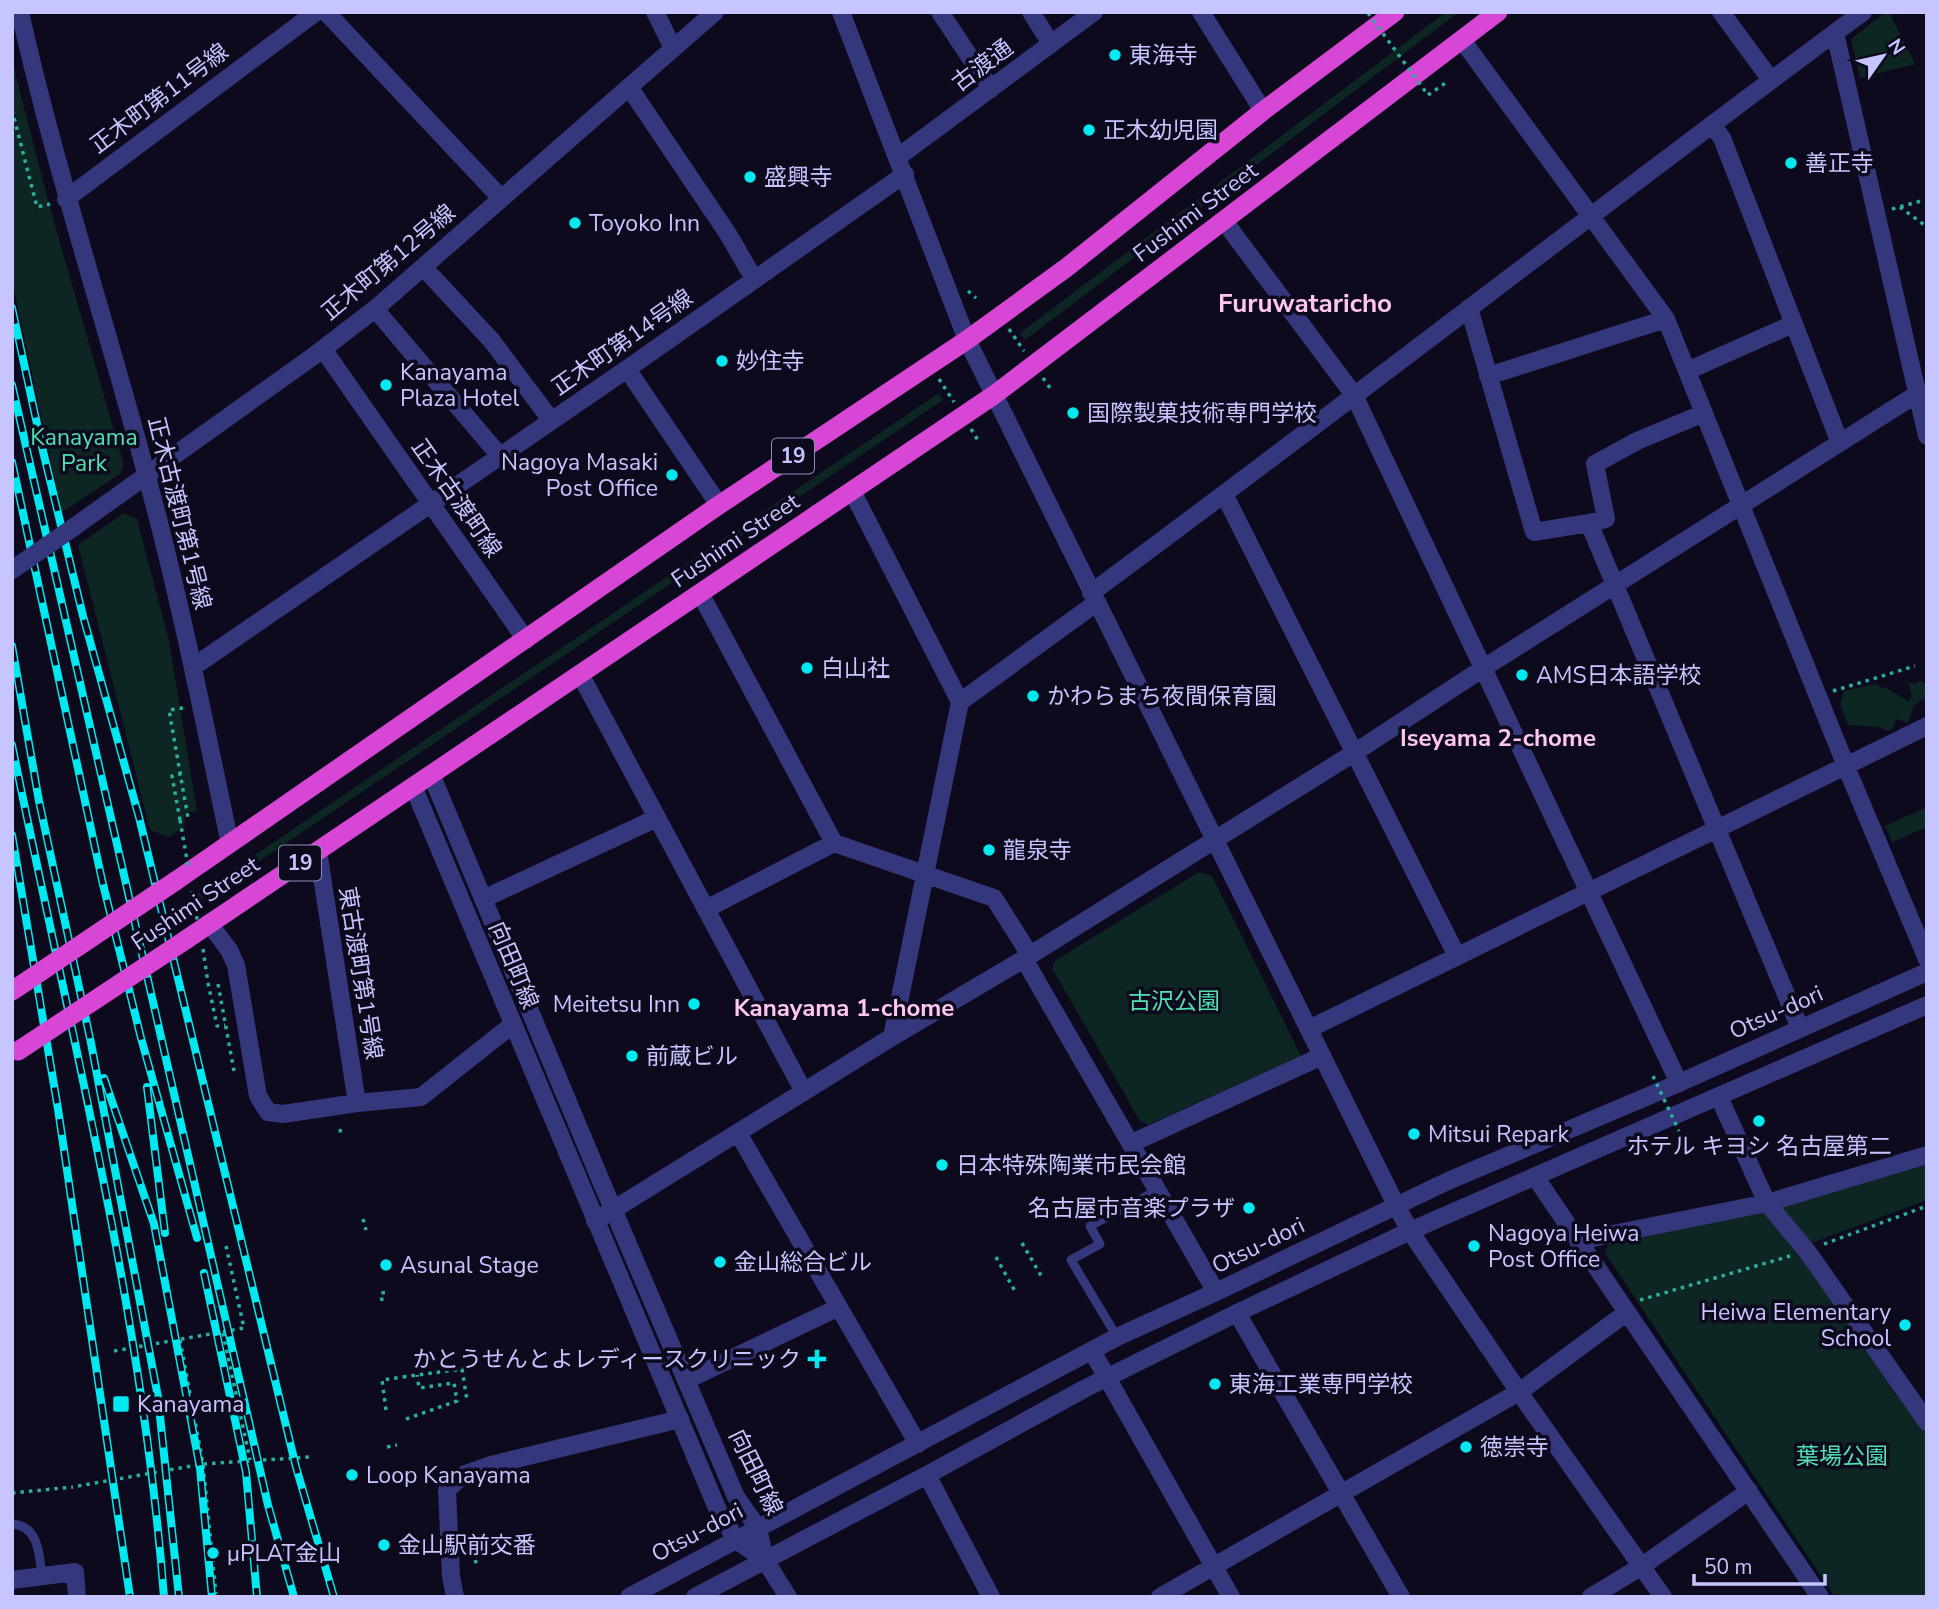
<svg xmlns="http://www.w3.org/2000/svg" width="1939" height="1609" font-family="'Nunito Sans','Noto Sans JP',sans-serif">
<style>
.green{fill:#0e2623}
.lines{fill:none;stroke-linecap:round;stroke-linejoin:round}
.path{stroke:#2aae9d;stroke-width:3.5;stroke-dasharray:3.5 5;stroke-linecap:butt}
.service{stroke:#34377c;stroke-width:9}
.minor{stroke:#34377c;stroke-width:18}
.tertiary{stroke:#34377c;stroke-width:18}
.trunk{stroke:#d746d4;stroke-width:19}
.rail-casing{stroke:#00e9f0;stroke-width:8}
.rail{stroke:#0c0a1c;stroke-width:5;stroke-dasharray:16;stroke-linecap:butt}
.path-bridge{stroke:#2aae9d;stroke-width:3.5;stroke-dasharray:3.5 5;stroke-linecap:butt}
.tertiary-bridge{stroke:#34377c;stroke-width:18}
.trunk-bridge{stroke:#d746d4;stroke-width:19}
.poi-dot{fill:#00e9f0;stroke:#0c0a1c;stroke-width:2.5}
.labels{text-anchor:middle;stroke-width:7;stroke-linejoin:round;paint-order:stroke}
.shield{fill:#0c0a1c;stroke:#8f8dbb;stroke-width:2}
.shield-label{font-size:21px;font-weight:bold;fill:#c7c5ff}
.poi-label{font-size:23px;fill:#c7c5ff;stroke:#0c0a1c;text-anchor:start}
.street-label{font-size:23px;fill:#c7c5ff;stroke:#0c0a1c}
.park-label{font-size:23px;fill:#50e0b2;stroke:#0c0a1c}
.neighbourhood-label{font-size:24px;font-weight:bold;fill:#ffc7ef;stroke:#0c0a1c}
.quarter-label{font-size:26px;font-weight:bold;fill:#ffc7ef;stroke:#0c0a1c}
</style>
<rect width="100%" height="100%" fill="#0c0a1c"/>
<path class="green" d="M1446 12H1459L1025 340 1020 333Z
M1886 12H1889L1915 64 1860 78 1851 39Z
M12 61 52 215 124 465 120 474 62 512 12 280Z
M939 393 943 400 184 912 182 904Z
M124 513 137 519 169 641 197 811 184 813 185 826 169 837 150 830 78 545Z
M1920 680 1927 685V700L1922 699 1914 706 1908 723 1896 719 1893 728 1888 731 1878 727 1848 725 1840 705 1844 691 1876 684 1882 688 1885 687 1908 701 1912 696 1908 683 1916 684Z
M1927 807V827L1892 842 1885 826Z
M1199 872 1212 876 1301 1056 1148 1125 1140 1121 1052 968 1056 960Z
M1927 1164V1200L1798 1248 1818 1272 1927 1432V1597H1835L1605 1253 1610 1241Z"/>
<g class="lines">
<path class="path" d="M1428 95 1447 82
M12 110 37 207 50 204
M1900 207 1927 227
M1892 209 1921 201
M968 291 976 298
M1009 329 1024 351
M1043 378 1050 388
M939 379 954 402
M971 429 979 442
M1833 691 1915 666
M183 708 169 710 188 818
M180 820 172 776 181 774
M208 983 217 1026 225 1025
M218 984 234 1071
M340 1129 341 1135
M363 1219 366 1230
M1022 1243 1043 1279
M1824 1244 1927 1206
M996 1257 1016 1293
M1640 1300 1790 1256
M382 1301 381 1293 388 1292
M223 1333 250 1460
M180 1340 203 1464 216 1594
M114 1351 244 1328 226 1246
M403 1377 462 1369 467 1400
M406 1419 457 1401 454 1383 419 1388 417 1375
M387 1447 397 1445
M78 1486 203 1464 310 1457
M12 1493 73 1487
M472 1546 473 1562 481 1561"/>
<path class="service" d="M1117 1337 1071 1260 1100 1244 1090 1226 1158 1190
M12 1524C39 1526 39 1554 42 1576"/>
<path class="minor" d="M20 12C55 169 106 322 147 477 180 598 204 721 230 844
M326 12 501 198
M655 12 673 48
M940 12 991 89
M1031 12 1051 44
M1201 12 1263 111
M1721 12 1771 80
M1835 33 1927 436
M1462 40 1666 319 1850 776 1927 959
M629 87 728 234 754 279
M1712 125 1722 138 1840 443
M898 157 1094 12
M66 199 316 12
M1224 221 1354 395 1679 1083
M424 268 492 341 551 420
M1469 308 1534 532 1589 523 1800 1028
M375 309 500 456
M323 349 526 640
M627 369 719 505
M1687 371 1793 324
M1488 376 1666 319
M852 491 960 702 892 1037
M1224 494 1457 956
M1589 523 1606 519 1595 464 1637 441 1704 413
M700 593 834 843 994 898 1030 955
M1091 593C1350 402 1604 203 1863 12
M193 667 627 369 905 174
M580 674 804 1092
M960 702 1096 603
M318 851 357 1103
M483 899 657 818
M706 909 834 843
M209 923 229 950 236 965 258 1096 268 1112 283 1114 357 1103 421 1097 512 1025
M1024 959 1216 1292
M1309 1029 1927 726
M1719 1097 1767 1203 1807 1251 1927 1422
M738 1133 918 1444
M1132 1143 1322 1056
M1536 1178 1820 1597
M595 1221 892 1037 1024 959 1354 753 1482 669 1917 394 1927 392
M1578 1241 1767 1203 1927 1155
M1237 1313 1401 1597
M1092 1351 1231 1597
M687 1380 837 1308
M927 1475 991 1597
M12 1580 75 1572 77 1597
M455 1597 451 1576 447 1490 463 1475 491 1465 680 1419
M1160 1597 1519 1392 1626 1313
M1591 1597 1642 1566 1749 1491"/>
<path class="tertiary" d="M841 12 967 340 1396 1205 1410 1231 1519 1392 1663 1597
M74 527 315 355 375 309 715 12
M431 774 601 1181 736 1497 758 1528 765 1560 788 1597
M413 786 717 1508 736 1540 765 1560
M629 1597 1117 1337 1216 1292 1448 1181 1679 1083 1927 972
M695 1597 927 1475 1084 1389 1237 1313 1410 1231 1927 1005"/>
<path class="trunk" d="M177 880 719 505 967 340 1066 268 1263 111 1395 12
M187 939 994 395 1498 12"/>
<g class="rail-casing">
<path id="rail" d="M12 308 42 447 83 616 139 817 296 1467 334 1597
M12 385 268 1505 294 1597
M12 462 102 880 141 1038 197 1238
M12 646 39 801 91 1043 158 1397 179 1597
M12 745C69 1027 142 1309 164 1597
M12 835 58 1109 130 1597
M104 1078 154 1224 200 1468 212 1597
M147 1087 165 1233
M204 1273 246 1472 257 1597"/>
</g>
<use href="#rail" class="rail"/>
<path class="path-bridge" d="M1368 13 1428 95
M180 820 188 866
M192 891 198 924
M203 949 208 983
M1653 1076 1679 1131
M386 1410 382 1380 403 1377"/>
<path class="tertiary-bridge" d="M12 570 74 527"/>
<path class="trunk-bridge" d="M12 991 177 880
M18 1051 187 939"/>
</g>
<g class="poi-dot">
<circle cx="1115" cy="55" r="7"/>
<circle cx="1089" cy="130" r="7"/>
<circle cx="1791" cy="163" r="7"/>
<circle cx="750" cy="177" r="7"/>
<circle cx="575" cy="223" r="7"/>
<circle cx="722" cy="361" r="7"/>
<circle cx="386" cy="385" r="7"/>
<circle cx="1073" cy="413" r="7"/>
<circle cx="672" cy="475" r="7"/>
<circle cx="807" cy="668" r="7"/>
<circle cx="1522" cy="675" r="7"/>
<circle cx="1033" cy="696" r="7"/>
<circle cx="989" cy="850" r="7"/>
<circle cx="694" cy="1004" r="7"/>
<circle cx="632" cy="1056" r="7"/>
<circle cx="1759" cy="1121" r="7"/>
<circle cx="1414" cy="1134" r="7"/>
<circle cx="942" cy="1165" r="7"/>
<circle cx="1249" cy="1208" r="7"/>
<circle cx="1474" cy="1246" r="7"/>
<circle cx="720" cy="1262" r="7"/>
<circle cx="386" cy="1265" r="7"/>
<circle cx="1905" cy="1325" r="7"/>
<path d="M813.5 1348.5h7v7h7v7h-7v7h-7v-7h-7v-7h7z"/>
<circle cx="1215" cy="1384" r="7"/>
<rect x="112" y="1395" width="18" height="18" rx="3.5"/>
<circle cx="1466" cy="1447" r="7"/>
<circle cx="352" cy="1475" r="7"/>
<circle cx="384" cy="1545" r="7"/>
<circle cx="213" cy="1553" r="7"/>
</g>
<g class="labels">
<g class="shield">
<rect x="772" y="438.5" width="42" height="35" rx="5"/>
<rect x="279" y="845.5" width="42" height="35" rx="5"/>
</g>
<g class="shield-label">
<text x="793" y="463">19</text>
<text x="300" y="870">19</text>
</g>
<g class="poi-label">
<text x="1129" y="63">東海寺</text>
<text x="1103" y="138">正木幼児園</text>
<text x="1805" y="171">善正寺</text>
<text x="764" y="185">盛興寺</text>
<text x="589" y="231">Toyoko Inn</text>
<text x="736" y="369">妙住寺</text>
<text x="400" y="380">Kanayama<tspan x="400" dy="26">Plaza Hotel</tspan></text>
<text x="1087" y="421">国際製菓技術専門学校</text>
<text x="658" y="470" text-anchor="end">Nagoya Masaki<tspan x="658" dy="26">Post Office</tspan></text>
<text x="821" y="676">白山社</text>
<text x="1536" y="683">AMS日本語学校</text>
<text x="1047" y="704">かわらまち夜間保育園</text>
<text x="1003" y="858">龍泉寺</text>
<text x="680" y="1012" text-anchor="end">Meitetsu Inn</text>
<text x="646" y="1064">前蔵ビル</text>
<text x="1428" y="1142">Mitsui Repark</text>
<text x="1759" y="1154" text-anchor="middle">ホテル キヨシ 名古屋第二</text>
<text x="956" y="1173">日本特殊陶業市民会館</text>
<text x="1235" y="1216" text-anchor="end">名古屋市音楽プラザ</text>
<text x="1488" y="1241">Nagoya Heiwa<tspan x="1488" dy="26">Post Office</tspan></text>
<text x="734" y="1270">金山総合ビル</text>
<text x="400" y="1273">Asunal Stage</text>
<text x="1891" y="1320" text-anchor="end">Heiwa Elementary<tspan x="1891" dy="26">School</tspan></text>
<text x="801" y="1367" text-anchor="end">かとうせんとよレディースクリニック</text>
<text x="1229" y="1392">東海工業専門学校</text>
<text x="137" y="1412">Kanayama</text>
<text x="1480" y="1455">徳崇寺</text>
<text x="366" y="1483">Loop Kanayama</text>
<text x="398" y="1553">金山駅前交番</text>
<text x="227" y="1561">μPLAT金山</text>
</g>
<g class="street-label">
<text transform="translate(982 65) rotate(-37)" y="8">古渡通</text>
<text transform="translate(159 98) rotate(-37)" y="8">正木町第11号線</text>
<text transform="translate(1195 212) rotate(-37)" y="8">Fushimi Street</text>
<text transform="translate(388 262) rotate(-40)" y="8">正木町第12号線</text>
<text transform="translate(622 342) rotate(-35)" y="8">正木町第14号線</text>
<text transform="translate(457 498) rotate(55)" y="8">正木古渡町線</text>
<text transform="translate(180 513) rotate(76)" y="8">正木古渡町第1号線</text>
<text transform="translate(735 540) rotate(-34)" y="8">Fushimi Street</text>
<text transform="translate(195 903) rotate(-34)" y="8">Fushimi Street</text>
<text transform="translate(514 965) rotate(67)" y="8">向田町線</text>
<text transform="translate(361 973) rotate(81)" y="8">東古渡町第1号線</text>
<text transform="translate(1776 1012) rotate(-24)" y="8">Otsu-dori</text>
<text transform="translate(1258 1245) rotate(-26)" y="8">Otsu-dori</text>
<text transform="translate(756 1472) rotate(64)" y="8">向田町線</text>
<text transform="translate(697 1532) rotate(-28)" y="8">Otsu-dori</text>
</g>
<g class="park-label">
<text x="84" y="445">Kanayama<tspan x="84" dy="26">Park</tspan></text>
<text x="1174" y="1009">古沢公園</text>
<text x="1842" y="1464">葉場公園</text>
</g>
<g class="neighbourhood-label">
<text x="1498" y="746">Iseyama 2-chome</text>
<text x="844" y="1016">Kanayama 1-chome</text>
</g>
<g class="quarter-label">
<text x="1305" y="312">Furuwataricho</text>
</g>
</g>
<rect width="1939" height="1609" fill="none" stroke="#c7c5ff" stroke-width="28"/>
<g transform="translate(1883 56) rotate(56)" stroke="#0c0a1c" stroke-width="5" paint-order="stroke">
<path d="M0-5L12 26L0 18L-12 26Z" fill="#c7c5ff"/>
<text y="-10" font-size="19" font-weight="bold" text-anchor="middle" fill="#c7c5ff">N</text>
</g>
<path d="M1694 1574v10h131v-10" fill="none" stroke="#c7c5ff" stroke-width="3.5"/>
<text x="1704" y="1574" font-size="21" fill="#c7c5ff" stroke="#0c0a1c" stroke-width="5" paint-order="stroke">50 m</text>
</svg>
